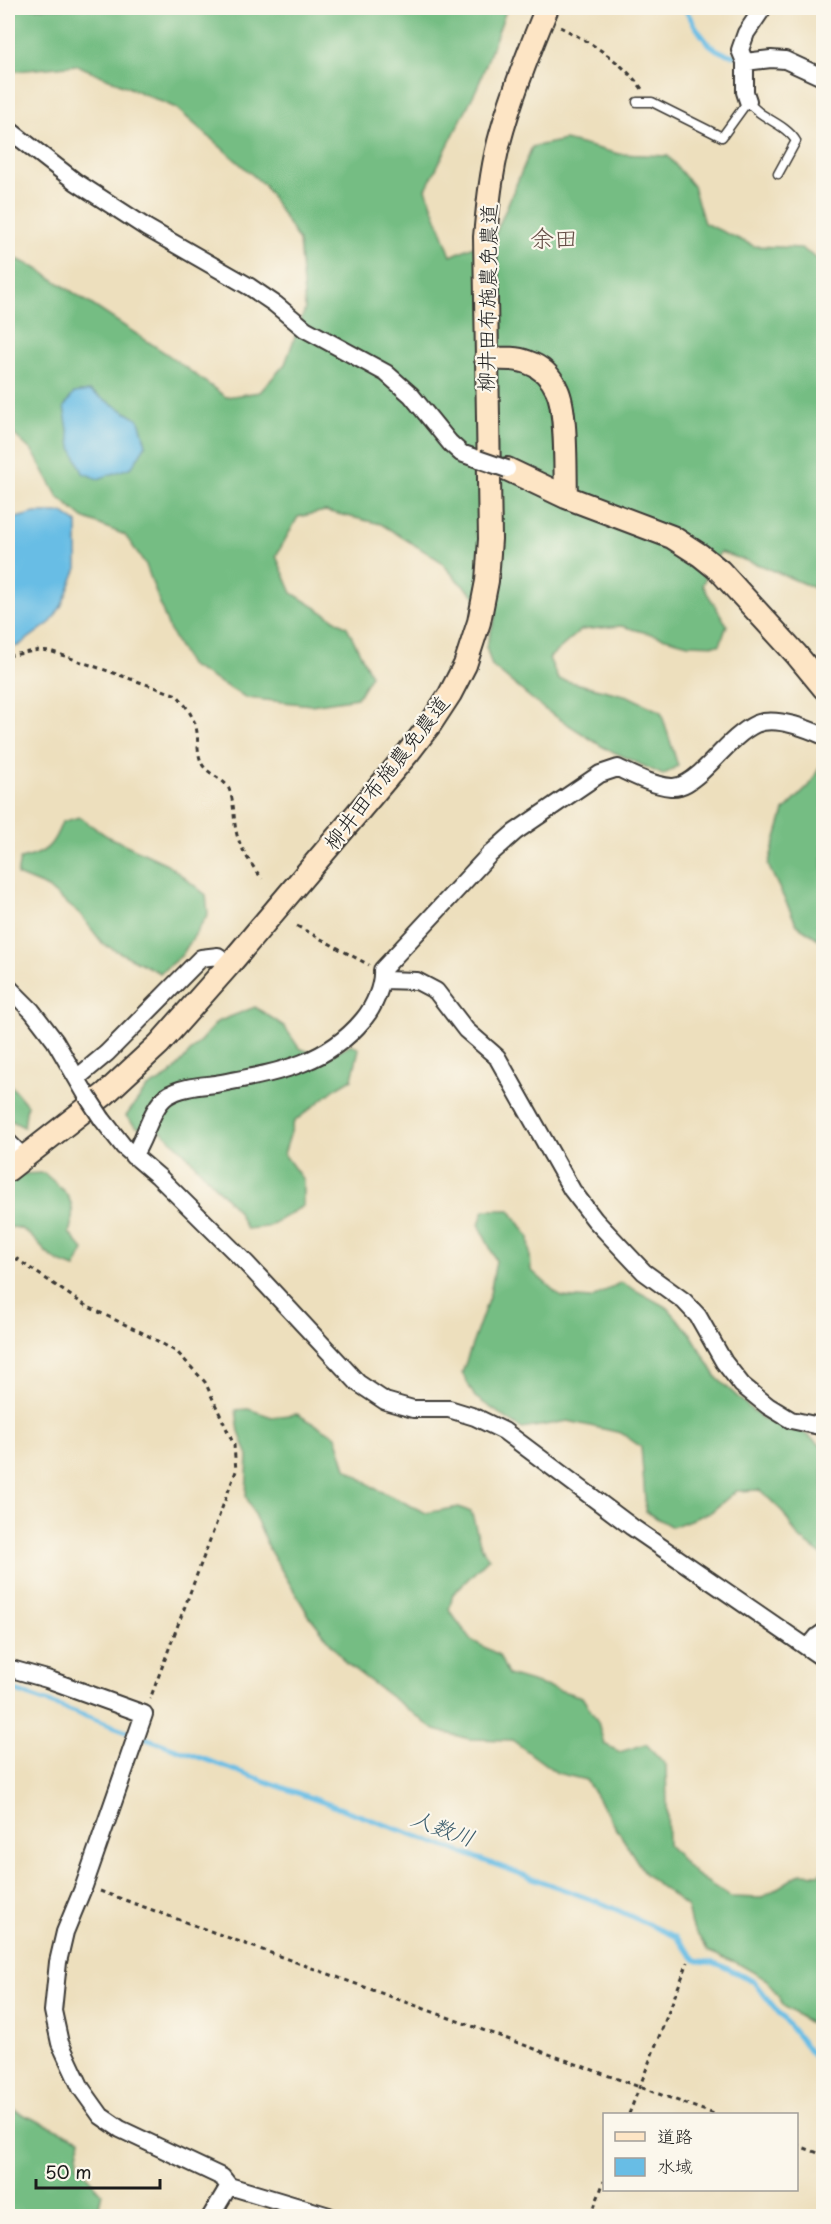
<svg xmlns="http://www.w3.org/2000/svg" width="831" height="2224" font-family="'Playpen Sans','Klee One',sans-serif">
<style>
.forest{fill:#74bd83;stroke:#486c50;stroke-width:1.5}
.water{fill:#68bde5;stroke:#426c80;stroke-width:1.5}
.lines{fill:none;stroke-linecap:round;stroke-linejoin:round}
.stream{stroke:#68bde5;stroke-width:5}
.lane-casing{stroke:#3b3934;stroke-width:11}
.street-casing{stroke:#3b3934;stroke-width:20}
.secondary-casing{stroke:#3b3934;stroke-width:26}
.path{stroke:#3b3934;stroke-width:3;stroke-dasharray:4.5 4.5;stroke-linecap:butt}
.lane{stroke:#fff;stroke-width:8}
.street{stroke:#fff;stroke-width:16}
.secondary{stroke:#fde5c5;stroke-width:22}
.street-bridge-casing{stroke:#3b3934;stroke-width:20;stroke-linecap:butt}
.street-bridge{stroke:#fff;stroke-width:16}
.labels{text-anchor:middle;stroke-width:4.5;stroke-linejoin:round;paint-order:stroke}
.street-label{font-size:21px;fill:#1c1c1c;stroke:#fbf7ec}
.water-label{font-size:22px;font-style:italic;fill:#3a5c6c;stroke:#fbf7ec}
.quarter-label{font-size:24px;fill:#664f47;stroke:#fbf7ec}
</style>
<rect width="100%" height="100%" fill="#fbf7ec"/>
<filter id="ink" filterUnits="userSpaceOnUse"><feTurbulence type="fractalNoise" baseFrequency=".0167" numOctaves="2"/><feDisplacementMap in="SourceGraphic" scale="12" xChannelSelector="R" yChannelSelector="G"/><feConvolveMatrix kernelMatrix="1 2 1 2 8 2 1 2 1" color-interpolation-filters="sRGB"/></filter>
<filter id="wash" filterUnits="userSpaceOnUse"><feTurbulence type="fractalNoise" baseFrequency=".008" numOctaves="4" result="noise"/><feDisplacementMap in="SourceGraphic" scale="24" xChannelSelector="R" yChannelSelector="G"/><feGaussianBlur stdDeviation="1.35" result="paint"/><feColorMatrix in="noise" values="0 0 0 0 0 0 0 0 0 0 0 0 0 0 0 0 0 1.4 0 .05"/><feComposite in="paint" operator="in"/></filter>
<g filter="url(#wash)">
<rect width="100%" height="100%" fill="#eddfbd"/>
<path class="forest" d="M8 8H507L478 86 426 189 451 256 494 237 532 147 565 140 619 154 668 156 693 186 704 223 754 246 801 248 823 263V592L765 567 720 552 702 585 727 625 720 645 688 644 621 626 581 630 549 658 558 679 628 696 661 712 678 766 663 775 603 747 544 709 492 666 486 647 496 615 459 582 439 560 381 524 325 511 298 517 276 556 292 593 347 627 371 675 357 698 311 705 247 698 189 665 169 629 146 565 125 535 83 518 58 497 33 452 8 429V255L36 268 167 354 226 397 260 392 285 364 305 309 299 241 264 185 176 108 77 65 8 72Z
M823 761V942L797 925 768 865 784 811 809 786Z
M79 817 107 836 167 864 206 895 208 914 182 955 160 973 103 944 80 914 46 887 17 875 20 859C46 854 53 846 62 822Z
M255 1007 284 1026 299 1048 325 1058 351 1044 359 1049 352 1079 335 1089 294 1122 284 1154 303 1180V1206L267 1227 246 1229 237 1210 183 1151 161 1131 136 1127 126 1116 146 1089 170 1075 217 1022Z
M8 1082 27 1105 24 1127 8 1119Z
M44 1173C67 1193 79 1201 69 1233L84 1250 75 1268C68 1265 59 1263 53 1258 38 1248 28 1223 8 1228V1187L19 1174Z
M484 1210H510L529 1237 531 1270 561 1297 591 1299 621 1282 668 1308 691 1334 717 1378 761 1418 801 1431 823 1447V1556L798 1537 782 1511 760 1490 736 1491 711 1512 672 1527 646 1512 641 1447 621 1433 568 1421 522 1429 475 1397 462 1373 490 1294 496 1261 479 1224Z
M248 1409 272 1417 297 1414 336 1436 346 1468 376 1489 426 1513 459 1507 471 1512C477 1527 478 1547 489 1558L453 1594 449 1610 471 1640 499 1655 508 1675 582 1697 598 1722 604 1744 620 1752 646 1744 666 1765 668 1845 695 1874 730 1897 762 1898 801 1873 819 1874 823 1870V2025L814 2026 785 2007 767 1980 739 1964 709 1952 691 1925 687 1907 645 1874 586 1780 557 1773 512 1740 469 1739 435 1730 346 1663 308 1614 270 1551 246 1496 248 1456 239 1432 236 1410Z
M8 2108 80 2139 77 2165 102 2193 97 2216H8Z"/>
<path class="water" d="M90 391 139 420 146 445 132 467 98 479 83 473 71 446 64 407 74 393Z
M35 513H63L77 523V568L62 605 51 622 18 646 8 647V520Z"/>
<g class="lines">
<path class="stream" d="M678 8 685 9C700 33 709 56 741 56
M8 1688 604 1904 676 1937 696 1960 718 1964 753 1981 816 2059 824 2063"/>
</g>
</g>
<g filter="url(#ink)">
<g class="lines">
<g class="lane-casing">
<path id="lane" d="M637 102H652L722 137 748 101C760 119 785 123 796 141L778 174"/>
</g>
<g class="street-casing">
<path id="street" d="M745 62 771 59 785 60 824 78
M748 101 745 92V62L740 50 746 33 763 8
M8 129 76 182 147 228 250 287 275 304 305 329 386 373 411 395 450 443 461 453 478 459
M383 980 417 981 436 991 466 1030 497 1057 572 1190 595 1220 644 1272 684 1301 698 1316 724 1362 742 1385 768 1406 791 1420 824 1427
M8 987 32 1011 55 1041 87 1096
M77 1078 107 1053 201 958 218 956 229 965
M102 1119 124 1147 158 1176 247 1264 358 1383 385 1401 413 1409H449L475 1417 504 1431 632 1527 824 1659
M8 1142 24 1158
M133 1156C145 1140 151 1107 167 1096 180 1087 200 1086 216 1084 272 1073 324 1067 363 1020 374 1007 383 986 382 970L489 855 515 832 600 774 618 768C635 776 652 785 671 787 682 788 692 780 700 773 716 759 736 733 756 724 775 716 806 728 824 736
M808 1648 817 1637 824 1632
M8 1668 47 1679 144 1714 84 1886 65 1932 58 1962 53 2011 60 2043 81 2088 101 2116 120 2129 222 2177 229 2186 329 2216
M211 2216 229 2186"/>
</g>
<g class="secondary-casing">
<path id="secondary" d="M486 359C499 359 514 357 527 362 542 367 551 376 557 390 567 410 565 472 566 497
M507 469 566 497 672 537 700 555 720 571 796 654 824 688
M8 1170 105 1094 159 1044 229 965 408 753 431 723 450 694 465 665 479 622 487 581 490 539 485 237C488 205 491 173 499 142 511 96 529 51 547 8"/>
</g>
<path class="path" d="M560 27C590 42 622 61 642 89
M8 656 39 650 50 651 177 695C185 704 193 716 196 727 199 739 196 752 202 764 208 775 224 778 229 789 235 803 233 820 237 835 242 852 252 865 262 879
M297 926 369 965
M8 1253 86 1306 145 1334 177 1352 205 1382 234 1445 236 1471 150 1699
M100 1891 714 2114
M629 2114 688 1962
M796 2145 824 2155
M591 2216 604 2181"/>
<use href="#lane" class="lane"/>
<use href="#street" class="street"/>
<use href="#secondary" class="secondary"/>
<g class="street-bridge-casing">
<path id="street-bridge" d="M478 459 507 469
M87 1096 102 1119"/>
</g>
<use href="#street-bridge" class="street-bridge"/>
</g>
</g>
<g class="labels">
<g class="street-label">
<text transform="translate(488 298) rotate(-89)" y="7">柳井田布施農免農道</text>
<text transform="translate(387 773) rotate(-52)" y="7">柳井田布施農免農道</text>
</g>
<g class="water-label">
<text transform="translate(443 1828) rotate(20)" y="8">人数川</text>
</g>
<g class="quarter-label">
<text x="554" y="247">余田</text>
</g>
</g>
<rect width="831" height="2224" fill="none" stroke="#fbf7ec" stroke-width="30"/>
<rect x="603" y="2113" width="195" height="78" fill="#fbf7ec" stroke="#a29f99" stroke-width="1.5"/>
<rect x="615" y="2132" width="30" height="9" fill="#fde5c5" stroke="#a29f99" stroke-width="1.5"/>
<text x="657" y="2143" font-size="18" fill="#1c1c1c">道路</text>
<rect x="615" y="2158" width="30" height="18" fill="#68bde5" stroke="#a29f99" stroke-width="1.5"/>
<text x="657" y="2173" font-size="18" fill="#1c1c1c">水域</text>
<path d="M36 2179v9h124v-9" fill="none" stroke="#1c1c1c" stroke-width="3"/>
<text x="45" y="2179" font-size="18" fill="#1c1c1c" stroke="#fbf7ec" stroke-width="4.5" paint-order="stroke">50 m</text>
</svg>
